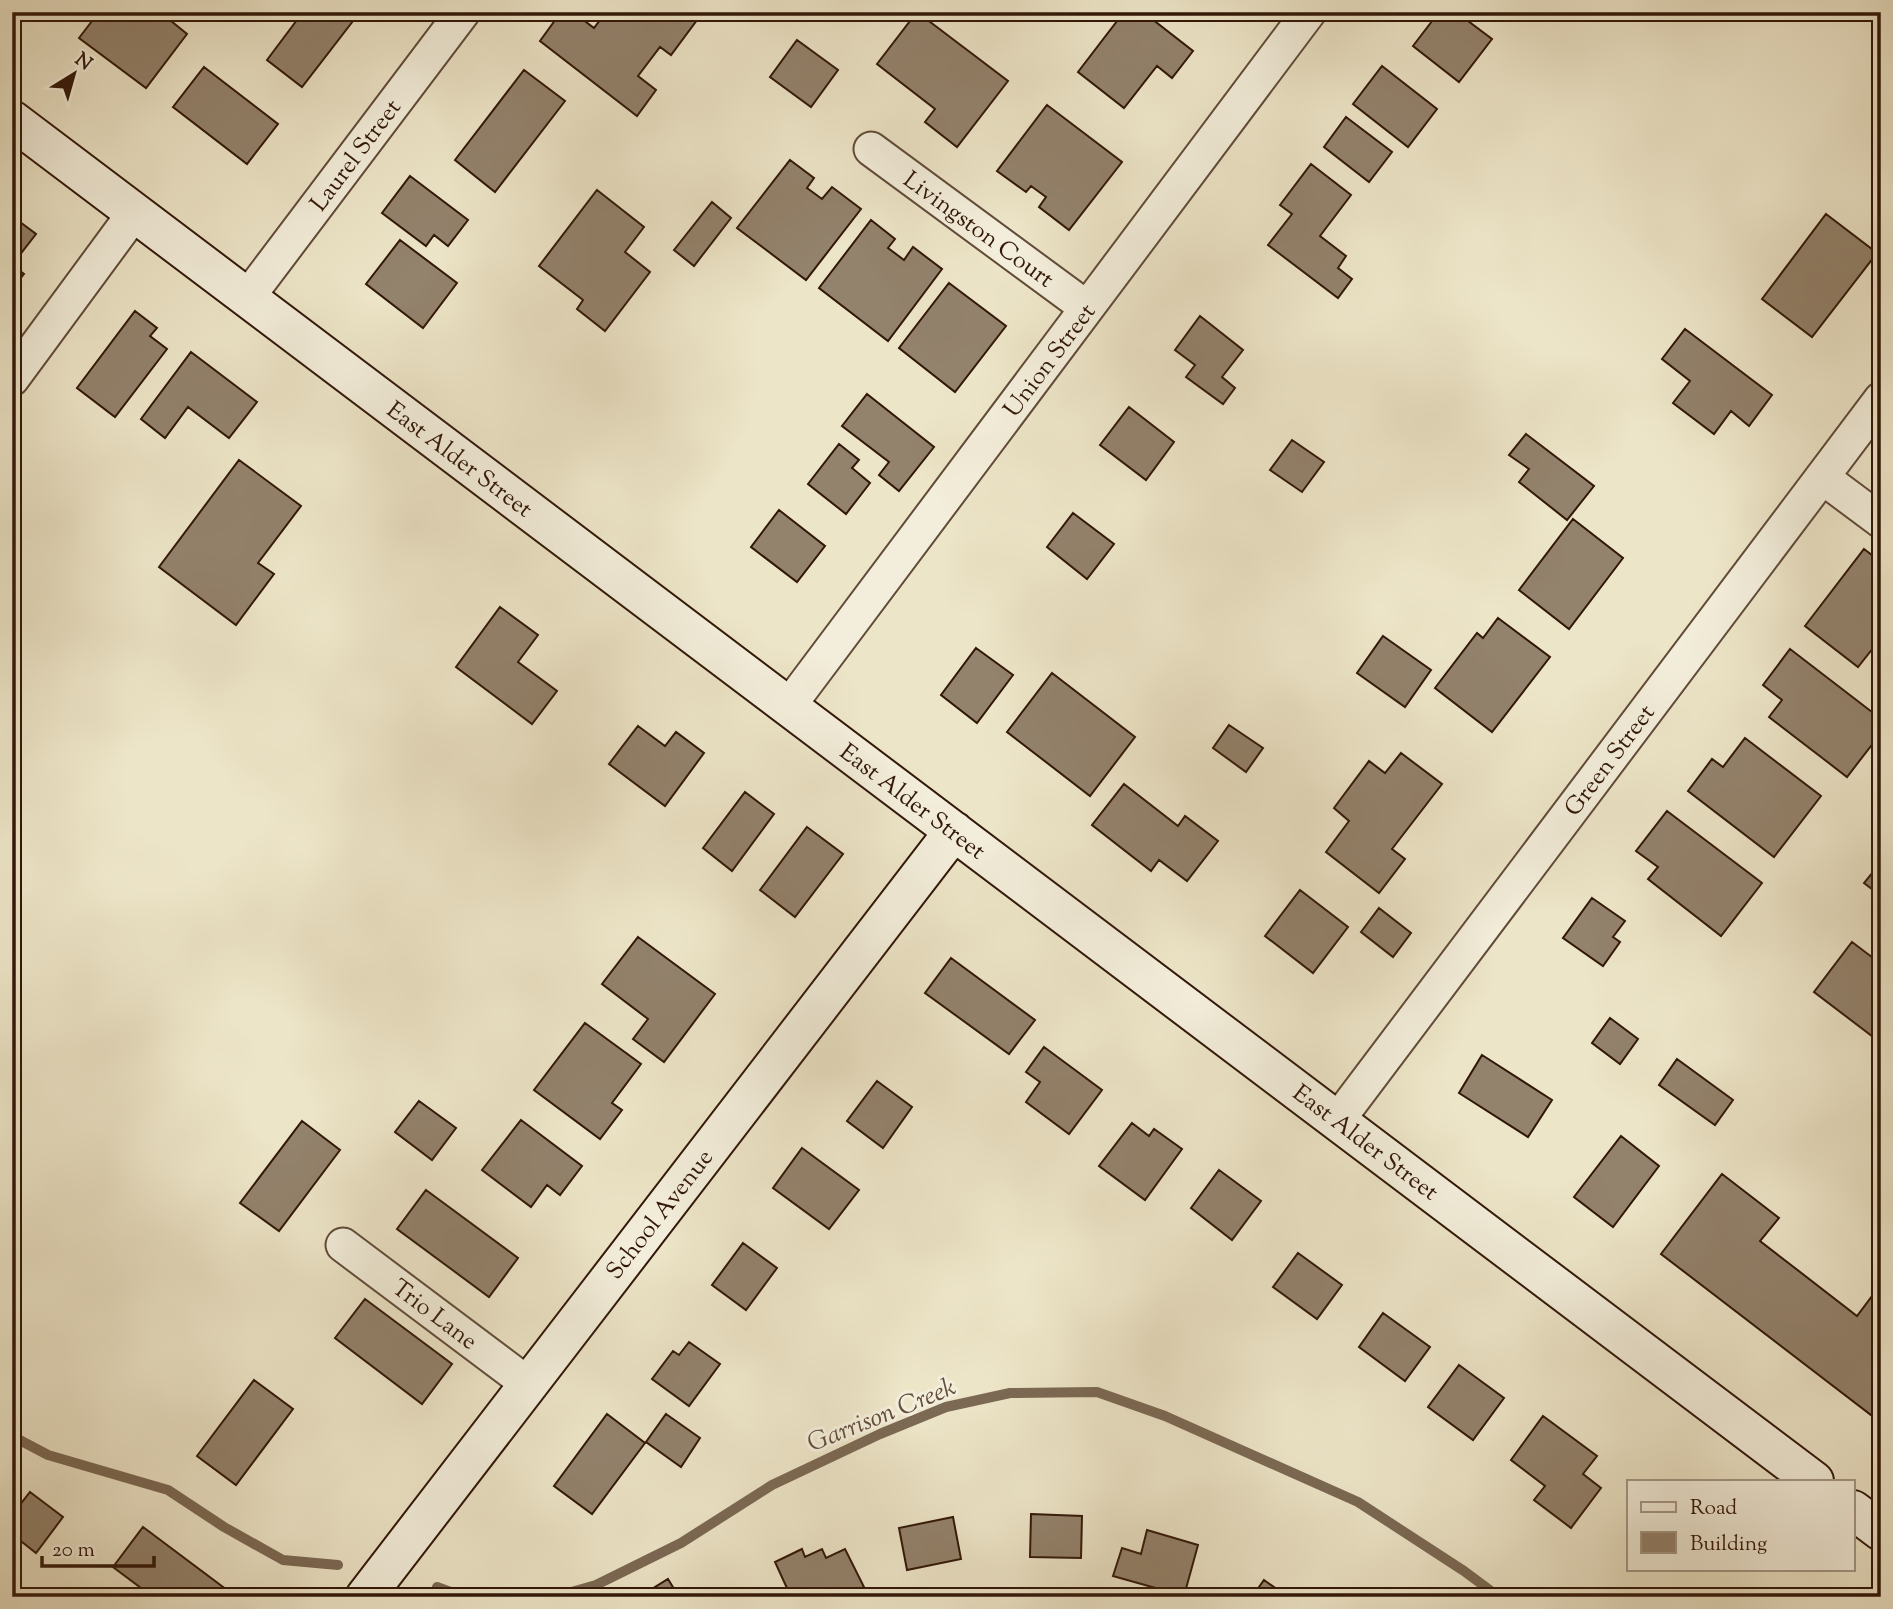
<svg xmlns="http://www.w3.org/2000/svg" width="1893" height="1609" font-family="'Sorts Mill Goudy',serif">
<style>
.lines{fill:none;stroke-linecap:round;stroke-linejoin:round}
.stream{stroke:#7b6954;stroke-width:10}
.building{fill:#93826c;stroke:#311708;stroke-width:2}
.street-casing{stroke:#604a38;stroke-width:37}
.secondary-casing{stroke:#311708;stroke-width:42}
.street{stroke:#f3eedb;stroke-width:33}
.secondary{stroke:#f3eedb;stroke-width:38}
.labels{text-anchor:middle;stroke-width:6;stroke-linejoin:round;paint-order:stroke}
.street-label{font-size:24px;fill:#311708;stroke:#f3eedb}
.water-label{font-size:26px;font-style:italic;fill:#634d3b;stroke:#f3eedb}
</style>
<rect width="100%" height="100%" fill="#ede5c8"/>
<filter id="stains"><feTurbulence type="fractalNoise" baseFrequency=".00286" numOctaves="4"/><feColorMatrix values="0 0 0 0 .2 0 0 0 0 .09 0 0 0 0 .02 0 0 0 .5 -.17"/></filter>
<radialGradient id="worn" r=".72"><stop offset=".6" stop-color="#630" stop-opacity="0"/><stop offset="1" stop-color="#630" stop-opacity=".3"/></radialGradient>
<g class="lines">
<path class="stream" d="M12 1436 48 1455 168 1490 224 1527 283 1560 338 1565
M437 1587 464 1597
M554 1597 596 1585 681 1543 772 1485 880 1434 946 1407 1010 1393 1097 1392 1165 1416 1358 1502 1464 1571 1499 1597"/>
</g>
<path class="building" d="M99 12H160L187 34 146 88 79 38Z
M303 12H341L353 21 302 87 267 60Z
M561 12H573L594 28 606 12H703L671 55 660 47 638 76 656 90 637 116 540 41Z
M917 12 1008 81 957 147 925 122 935 109 877 64Z
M1124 12H1143L1193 51 1172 78 1157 66 1124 108 1078 72Z
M1439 12H1456L1492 39 1459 82 1413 46Z
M797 40 838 70 811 107 770 77Z
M1382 66 1437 109 1408 147 1353 104Z
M204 67 278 124 247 164 173 107Z
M524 70 565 101 495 192 455 160Z
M1047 105 1122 162 1069 230 1039 207 1046 197 1031 186 1026 192 997 171Z
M1346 117 1392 152 1369 182 1324 147Z
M790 160 814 178 807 188 822 199 832 187 861 209 806 280 737 228Z
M1311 164 1351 195 1320 236 1346 256 1338 268 1352 279 1338 298 1268 245 1292 214 1280 205Z
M410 176 468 220 448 246 434 235 426 246 382 213Z
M597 190 644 227 625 252 650 272 605 331 577 309 583 300 539 266Z
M712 202 731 218 694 266 674 250Z
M1826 214 1877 253 1812 337 1762 299Z
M12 216 36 234 12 265Z
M871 220 895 239 888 248 904 260 913 247 942 269 888 341 819 288Z
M400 240 457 283 423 328 366 284Z
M12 265 24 274 12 289Z
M949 283 1006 326 955 392 899 348Z
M135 311 157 328 150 336 167 349 115 417 77 388Z
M1200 316 1243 350 1222 377 1235 388 1223 404 1186 377 1195 365 1175 350Z
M1685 329 1772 395 1749 426 1731 411 1714 434 1673 403 1690 381 1662 359Z
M191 352 257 402 229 438 188 407 165 438 141 419Z
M867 394 934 447 899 491 879 475 889 462 842 426Z
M1129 407 1174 442 1146 480 1100 445Z
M1526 434 1594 486 1567 520 1519 482 1529 469 1509 455Z
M1292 440 1324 462 1302 492 1270 470Z
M839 444 859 460 852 468 870 483 846 514 808 484Z
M239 460 301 506 258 563 274 574 236 625 159 567Z
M779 510 825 546 797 582 751 547Z
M1073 513 1114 544 1087 579 1047 547Z
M1573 519 1623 558 1569 629 1519 590Z
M1864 549 1881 562V638L1858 667 1805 626Z
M500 607 538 635 518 662 557 691 532 724 456 667Z
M1498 618 1550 657 1492 732 1435 688 1477 633 1483 638Z
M1383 636 1431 670 1405 707 1357 673Z
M976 648 1013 675 977 723 941 695Z
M1790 649 1881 719V733L1847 777 1769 717 1782 700 1763 685Z
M1052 673 1135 737 1090 796 1007 732Z
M1229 725 1263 748 1246 772 1213 748Z
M638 726 665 746 676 732 704 753 665 806 609 764Z
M1745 738 1821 796 1774 857 1688 791 1712 759 1723 767Z
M1401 753 1442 784 1392 849 1405 859 1379 893 1326 852 1349 821 1334 808 1369 761 1385 773Z
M1124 784 1178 826 1185 816 1218 841 1187 881 1159 860 1151 871 1092 825Z
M745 792 774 814 732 871 703 848Z
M1667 811 1762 883 1721 936 1648 879 1658 867 1636 851Z
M807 827 843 854 795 917 760 890Z
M1881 862V896L1864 883Z
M1300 890 1348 927 1313 973 1265 936Z
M1592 898 1625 921 1613 937 1620 942 1603 966 1563 938Z
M1379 908 1411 933 1393 957 1361 932Z
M638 937 715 994 664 1062 633 1039 648 1019 602 984Z
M1852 942 1881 964V1043L1814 992Z
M951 958 1035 1020 1009 1054 925 993Z
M1610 1018 1638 1039 1620 1064 1592 1043Z
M585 1023 641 1064 612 1103 622 1110 600 1139 534 1090Z
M1044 1047 1102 1090 1069 1134 1026 1102 1040 1082 1026 1072Z
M1482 1055 1552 1100 1528 1137 1459 1093Z
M1677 1059 1733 1100 1715 1125 1659 1085Z
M877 1081 912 1107 883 1148 847 1121Z
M419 1101 456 1128 432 1160 395 1132Z
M521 1120 582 1166 560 1195 547 1185 531 1207 482 1170Z
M302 1121 340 1150 279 1231 240 1203Z
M1132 1123 1149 1136 1154 1129 1182 1149 1145 1200 1099 1166Z
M1621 1136 1659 1166 1613 1227 1574 1197Z
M802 1148 859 1190 829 1229 773 1188Z
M1219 1170 1261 1201 1232 1240 1191 1208Z
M1722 1174 1779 1218 1760 1241 1857 1316 1881 1284V1402L1871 1415 1661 1254Z
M426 1190 518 1258 489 1297 397 1229Z
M743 1243 777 1268 746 1310 712 1285Z
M1298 1253 1342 1285 1317 1319 1273 1287Z
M365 1299 452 1364 422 1404 335 1338Z
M1383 1313 1430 1347 1405 1381 1359 1347Z
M689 1342 720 1364 689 1406 652 1379 673 1351 679 1355Z
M1459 1365 1504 1398 1473 1440 1428 1407Z
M254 1380 293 1409 236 1485 197 1456Z
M607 1414 645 1443 592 1514 554 1486Z
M666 1414 700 1438 681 1467 646 1442Z
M1543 1416 1597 1456 1583 1474 1601 1488 1571 1528 1534 1500 1545 1486 1511 1460Z
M30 1492 63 1517 36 1553 12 1534V1515Z
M1031 1514 1082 1516 1081 1558 1030 1557Z
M953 1517 961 1559 907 1570 899 1528Z
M143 1527 227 1590 222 1597H153L113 1567Z
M1147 1530 1198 1545 1184 1596 1113 1576 1122 1548 1141 1554Z
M802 1549 805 1557 822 1549 826 1558 845 1549 864 1587 843 1597H812L811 1594 804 1597H791L775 1562Z
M668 1579 679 1597H639Z
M1264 1580 1288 1597H1252Z
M1295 1589 1306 1597H1289Z"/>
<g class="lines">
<g class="street-casing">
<path id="street" d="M871 149 1087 308
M247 298 463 12
M12 379 135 212
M1822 477 1881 521
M788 707 1309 12
M1337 1121 1881 399
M343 1245 528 1384"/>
</g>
<g class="secondary-casing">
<path id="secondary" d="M12 120 1814 1481
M1853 1510 1881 1531
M365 1597 954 831"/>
</g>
<use href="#street" class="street"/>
<use href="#secondary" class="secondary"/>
</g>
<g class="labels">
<g class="street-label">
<text transform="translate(355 155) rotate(-53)" y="8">Laurel Street</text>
<text transform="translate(979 229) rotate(36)" y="8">Livingston Court</text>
<text transform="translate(1049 360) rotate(-53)" y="8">Union Street</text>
<text transform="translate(460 459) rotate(37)" y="8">East Alder Street</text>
<text transform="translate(1609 760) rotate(-53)" y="8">Green Street</text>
<text transform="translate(913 801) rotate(37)" y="8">East Alder Street</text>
<text transform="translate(1366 1142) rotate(37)" y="8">East Alder Street</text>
<text transform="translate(659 1214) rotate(-52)" y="8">School Avenue</text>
<text transform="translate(435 1314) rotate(37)" y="8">Trio Lane</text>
</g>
<g class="water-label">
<text transform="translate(881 1414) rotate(-22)" y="9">Garrison Creek</text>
</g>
</g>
<rect width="1893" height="1609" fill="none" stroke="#ede5c8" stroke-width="42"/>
<rect x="14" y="14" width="1865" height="1581" fill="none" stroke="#311708" stroke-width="3.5"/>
<rect x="21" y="21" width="1851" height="1567" fill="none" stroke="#311708" stroke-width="2"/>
<rect x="1627" y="1480" width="228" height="91" fill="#f3eedb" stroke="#a59887" stroke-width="2"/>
<rect x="1641" y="1502" width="35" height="10" fill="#f3eedb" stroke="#a59887" stroke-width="2"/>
<text x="1690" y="1514" font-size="21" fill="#311708">Road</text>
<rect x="1641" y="1532" width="35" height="21" fill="#93826c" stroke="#a59887" stroke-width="2"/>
<text x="1690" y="1550" font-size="21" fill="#311708">Building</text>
<g transform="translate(74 74) rotate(37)" stroke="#f3eedb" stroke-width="5" paint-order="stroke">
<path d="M0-5L12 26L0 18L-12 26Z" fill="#311708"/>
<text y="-10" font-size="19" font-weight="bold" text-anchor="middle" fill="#311708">N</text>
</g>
<path d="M42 1556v10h112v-10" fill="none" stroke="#311708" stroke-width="3.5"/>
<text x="52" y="1556" font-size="21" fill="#311708" stroke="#f3eedb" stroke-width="5" paint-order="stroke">20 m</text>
<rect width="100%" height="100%" filter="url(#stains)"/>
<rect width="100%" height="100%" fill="url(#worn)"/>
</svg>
